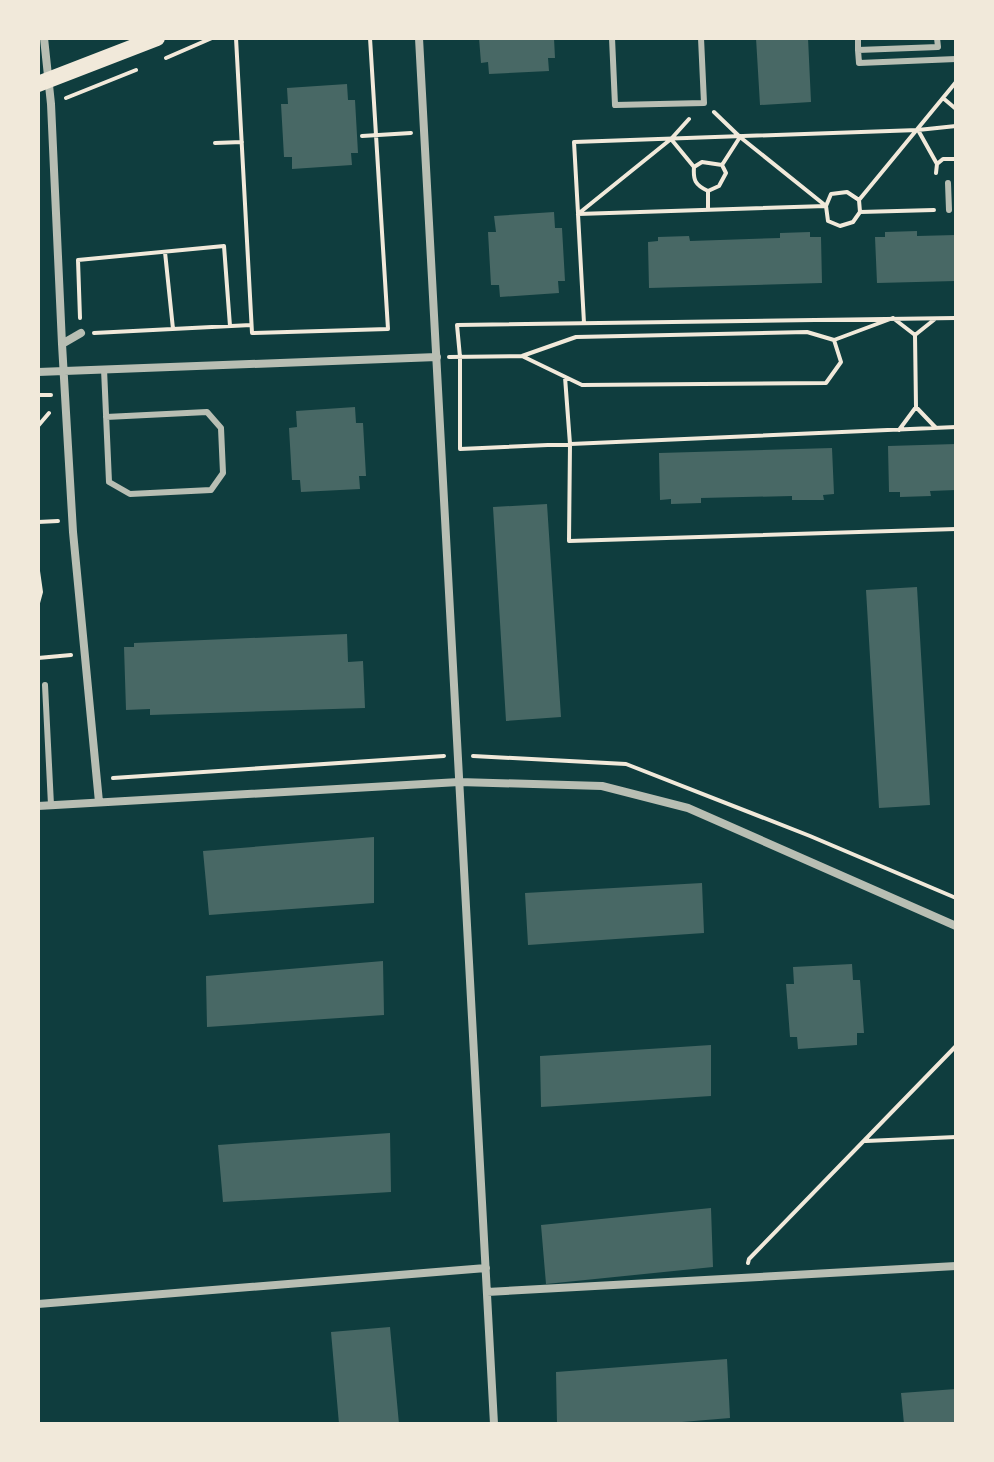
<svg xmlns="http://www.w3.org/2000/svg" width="994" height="1462" font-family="'Noto Serif',serif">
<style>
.building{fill:#486865}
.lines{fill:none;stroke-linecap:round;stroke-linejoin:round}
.path{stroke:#f1e9da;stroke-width:4}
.service{stroke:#b8beb3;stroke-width:6}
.minor{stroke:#b8beb3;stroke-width:8}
.secondary{stroke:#f1e9da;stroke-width:16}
</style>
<rect width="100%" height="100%" fill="#0f3d3e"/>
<path class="building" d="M479 38H554L555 58H548L549 71 489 74 488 62 481 63Z
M756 38H808L811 102 760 105Z
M347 84 348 100H355L358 153H351L352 165 292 169V157H284L281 104H288L287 88Z
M554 212 555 228H562L565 281H558L559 293 500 297 499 285H491L488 232H496L494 216Z
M917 231V236L956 235V281L877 283 875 237H885V232Z
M810 232V237H821L822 283 649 288 648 242 658 241V237L689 236 690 241 780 238V233Z
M355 407 356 423H363L366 476H359L360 489 301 492 300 480H292L289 428 297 427 296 411Z
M956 444V490L930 491 931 496 900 497V492H889L888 446Z
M832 448 834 494 823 495 824 500H792V496L701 498V503L671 504V499L660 500 659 453Z
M547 504 561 717 506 721 493 507Z
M917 587 930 805 879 808 866 590Z
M347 634 348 662 363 661 365 708 150 715V709L126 710 124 647H134V643Z
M374 837V903L209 915 203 851Z
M702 883 704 933 528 945 525 893Z
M383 961 384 1015 207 1027 206 976Z
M852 964 853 980H860L864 1033H857V1045L798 1049 797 1037H790L786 984H794L793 967Z
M711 1045V1096L541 1107 540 1056Z
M390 1133 391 1192 223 1202 218 1145Z
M711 1208 713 1267 546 1284 541 1225Z
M390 1327 399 1424H339L331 1332Z
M727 1359 730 1418 658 1424H557L556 1372Z
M956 1389V1424H904L901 1393Z"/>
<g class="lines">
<path class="path" d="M236 38 252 333 388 329 370 38
M166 58 212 38
M66 98 136 70
M943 98 956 109
M918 130 937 164
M362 136 411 133
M671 139 694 167
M215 143 242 142
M722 165 702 162 694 167C693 180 695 185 708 191L719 186 726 173 722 165 740 137
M936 173 937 164 943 159H956
M708 191V209
M859 200 847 192 831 194 826 206 828 221 840 226 853 222 860 212 859 200 956 82
M860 212 934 210
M578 213 574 142 918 130 956 126
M578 214 671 139 689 119
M165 252 173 329
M80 318 78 260 224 246 230 326
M956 318 457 325 460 357V449L956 427
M584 323 578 214 826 206 740 137 714 112
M94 333 251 325
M834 340 893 318 915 335
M449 357 522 356 576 337 807 332 834 340 841 362 826 383 582 385 522 356
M565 377 570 444 569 541 956 529
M38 395H51
M916 407 915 335 935 319
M38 426 49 413
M899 430 916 407 936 428
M38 522 58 521
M38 571 41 592 38 603
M38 658 71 655
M473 756 626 764 810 836 956 898
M113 778 444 756
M866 1141 956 1137
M748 1263 749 1259 956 1046"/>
<path class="service" d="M612 38 615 105 704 103 701 38
M858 38V50L938 47 937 38
M858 50 859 63 956 59
M948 183 949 210
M104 369 109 482 130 494 211 490 223 473 221 428 207 412 106 417
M45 685 51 805"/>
<path class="minor" d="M44 38 51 104 62 344 81 333
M419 38 494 1424
M62 344 73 532 99 802
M38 372 437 357
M38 806 459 782 602 786 688 808 956 926
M487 1292 956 1266
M38 1304 486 1268"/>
<path class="secondary" d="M38 84 157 38"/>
</g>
<rect width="994" height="1462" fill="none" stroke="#f1e9da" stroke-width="80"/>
</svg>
